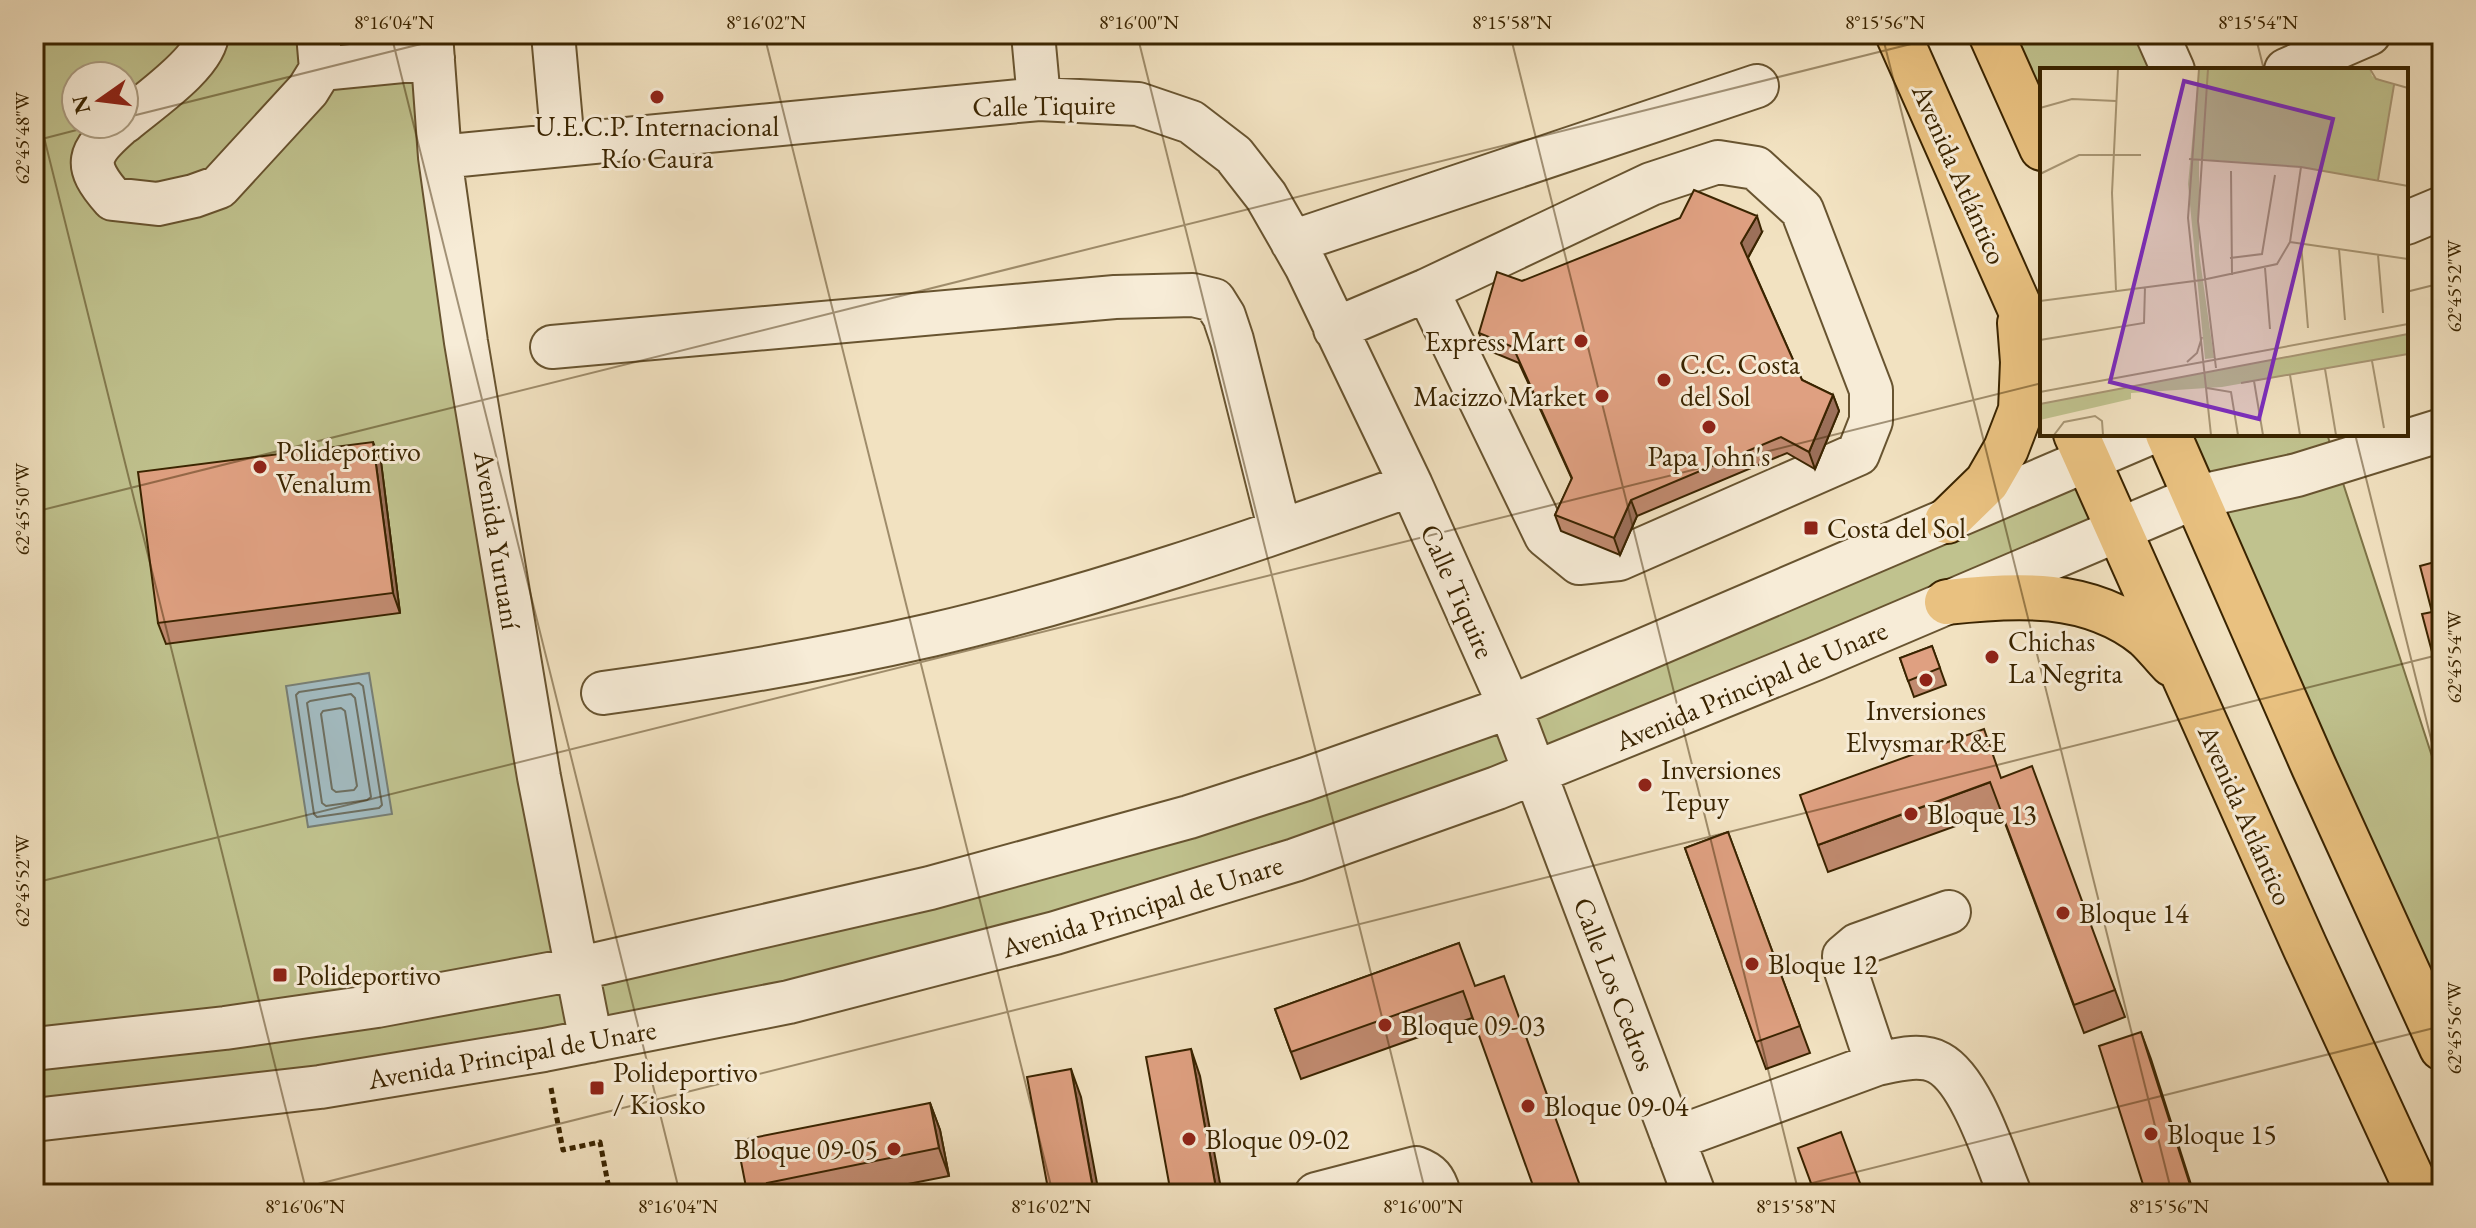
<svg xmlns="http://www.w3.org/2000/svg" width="2476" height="1228" font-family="'EB Garamond',serif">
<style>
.green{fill:#c0c28e;stroke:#7d7347;stroke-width:2;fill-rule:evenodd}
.water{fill:#a2babf;stroke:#787e73;stroke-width:2}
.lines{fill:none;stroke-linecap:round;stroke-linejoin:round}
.shore{stroke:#6e6f60;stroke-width:2}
.minor-casing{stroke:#685430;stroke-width:46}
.major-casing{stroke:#3a2400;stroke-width:48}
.path{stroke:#3a2400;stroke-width:5;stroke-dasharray:6 4;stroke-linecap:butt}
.minor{stroke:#f7ecd7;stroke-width:42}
.major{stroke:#e9c180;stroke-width:44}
.wall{fill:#c08a6f;stroke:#3a2400;stroke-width:2}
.shaded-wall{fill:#9c705a;stroke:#3a2400;stroke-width:2}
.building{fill:#dfa081;stroke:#3a2400;stroke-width:2}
.ticks{fill:none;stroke:#3a2400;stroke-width:2;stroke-opacity:0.45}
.poi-dot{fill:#8f2418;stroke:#f7ecd7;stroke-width:3}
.labels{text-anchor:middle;stroke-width:6;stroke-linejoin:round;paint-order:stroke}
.street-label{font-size:28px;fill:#3a2400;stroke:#f7ecd7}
.poi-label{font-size:28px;fill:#3a2400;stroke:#f7ecd7;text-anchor:start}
.inset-road{fill:none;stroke:#a89674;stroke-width:2}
.view{fill:#7b2cbf;fill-opacity:0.15;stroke:#7b2cbf;stroke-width:4}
.inset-edge{fill:none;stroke:#3a2400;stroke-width:4}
.neatline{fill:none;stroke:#3a2400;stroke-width:3}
.ticks-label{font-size:20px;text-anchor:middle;fill:#3a2400}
</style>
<rect width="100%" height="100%" fill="#f2e2c1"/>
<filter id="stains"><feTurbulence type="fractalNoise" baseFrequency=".0025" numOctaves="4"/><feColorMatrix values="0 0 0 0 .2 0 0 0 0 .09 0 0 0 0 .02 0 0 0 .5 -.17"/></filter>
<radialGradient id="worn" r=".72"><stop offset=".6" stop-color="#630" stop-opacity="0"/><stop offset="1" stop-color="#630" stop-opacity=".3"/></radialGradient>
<path class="green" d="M34 34H431L577 969 1189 817 2088 460 2119 530 1815 659 907 973 34 1120ZM76 76H124V124H76Z
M1991 34H2157L2173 70H2042V148Z
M2168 434H2327L2442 787V1048Z"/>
<path class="water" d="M369 673 392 814 308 827 286 686Z"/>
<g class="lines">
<path class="shore" d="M359 683 363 686 382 805 379 808 317 817 314 814 296 695 299 692Z
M351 694 355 698 371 797 367 800 326 806 322 803 307 703 310 701Z
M341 708 345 711 357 786 354 790 336 792 332 789 321 714 323 711Z"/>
<g class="minor-casing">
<path id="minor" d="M431 34 440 157 466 342 539 777 591 1041
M553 34 563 145
M1033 34 1039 99
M2157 34 2173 70
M321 69 433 58
M2286 70 2369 34
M124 122C146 103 206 63 207 34
M121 124C88 153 82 164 113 199L158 204 194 196 219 187 308 90 321 69 318 34
M440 157 1039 99 1138 104 1191 122 1234 155 1266 196 1306 266 1411 485 1510 707 1694 1194
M2406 223 2442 208
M1292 242 1757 86
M1335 329 1427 290 1651 184 1718 162 1756 168 1802 210 1871 390V421L1858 454 1619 559 1579 563 1546 536 1427 290
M552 347 1115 297 1193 295 1214 300 1224 316 1232 340 1280 531
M603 693C713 678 822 660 931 635 1094 597 1254 541 1411 485
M34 1049 225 1028 377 1006 576 969 930 888 1189 817 1306 779 1510 707 2148 434
M1877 1064 1845 968 1844 956 1857 945 1949 912
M34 1120 320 1087 544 1050 789 1002 1055 933 1295 860 1497 788 1815 659 2196 497 2297 475 2442 430
M1673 1139 1877 1064C1896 1060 1921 1053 1939 1063 1972 1081 1995 1159 2010 1194
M1316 1194 1416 1168C1430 1173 1435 1179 1439 1194"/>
</g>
<g class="major-casing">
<path id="major" d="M1898 34 2042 358
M1991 34 2042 148
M2076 434 2305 947 2419 1194
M2168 434 2314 767 2442 1048
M1947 521 1987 482 2006 449 2021 410 2023 362 2020 323
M1947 602C2016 594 2089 590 2146 636 2155 644 2163 655 2172 664"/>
</g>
<path class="path" d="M551 1088 563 1150 600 1142 610 1194"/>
<use href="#minor" class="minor"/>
<use href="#major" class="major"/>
</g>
<path class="wall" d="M1762 232 1748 258 1802 380 1833 395 1839 411 1815 469 1787 453 1637 516 1620 555 1561 531 1555 515 1572 479 1519 363 1485 349 1479 333 1522 281Z
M381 462 400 613 166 644 158 623Z
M2442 560V683L2436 667Z
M1932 646 1946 685 1914 697 1900 658Z
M2002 778 2115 990 2125 1017 2084 1033 2000 810 1828 872 1818 845Z
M1728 832 1810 1053 1766 1069 1685 848Z
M1459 943 1472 1018 1301 1079 1275 1009Z
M930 1103 940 1130 949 1176 857 1194H726L746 1187Z"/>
<path class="shaded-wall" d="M1757 216 1762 232 1747 259 1741 243Z
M1833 395 1839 411 1815 469 1809 452Z
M373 442 381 462 400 613 393 593Z
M1631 500 1637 516 1620 555 1614 538Z
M2141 1032 2151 1059 2194 1194H2193Z
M1191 1049 1200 1076 1222 1194H1217Z
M1071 1069 1081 1097 1099 1194H1094Z
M930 1103 940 1130 949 1176 939 1148Z"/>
<path class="building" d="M1694 190 1757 216 1741 243 1802 380 1833 395 1809 452 1781 437 1631 500 1614 538 1555 515 1572 478 1513 347 1479 333 1497 272 1522 281 1680 218Z
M373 442 393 593 158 623 138 472Z
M2442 560V672L2436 667 2422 614 2432 612 2420 566Z
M1932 646 1940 668 1908 681 1900 658Z
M1984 729 2001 778 2032 766 2115 990 2074 1005 1990 782 1818 845 1800 795Z
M1728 832 1800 1026 1756 1042 1685 848Z
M1459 943 1475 986 1504 976 1583 1194H1536L1463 991 1291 1052 1275 1009Z
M2141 1032 2193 1194H2146L2099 1046Z
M1191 1049 1217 1194H1171L1146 1057Z
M1071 1069 1094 1194H1049L1027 1077Z
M930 1103 939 1148 767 1183 770 1194H726L725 1192 746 1187 737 1141Z
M1841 1132 1864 1194H1815L1798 1148Z"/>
<path class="ticks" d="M391 34 680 1194M764 34 1053 1194M1137 34 1426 1194M1510 34 1799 1194M1882 34 2172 1194M2255 34 2264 70M34 97 307 1194M124 118 461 34M34 141 100 124M2406 292 2442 283M2355 434 2442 783M34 512 1951 34M34 883 2042 383M278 1194 2442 654M1768 1194 2442 1026"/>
<g class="poi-dot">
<circle cx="657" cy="97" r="8"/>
<circle cx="1581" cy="341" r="8"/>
<circle cx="1664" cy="380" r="8"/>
<circle cx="1602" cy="396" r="8"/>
<circle cx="1709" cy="427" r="8"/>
<circle cx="260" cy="467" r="8"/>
<rect x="1803" y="520" width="16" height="16" rx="4"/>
<circle cx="1992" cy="657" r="8"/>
<circle cx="1926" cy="680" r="8"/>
<circle cx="1645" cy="785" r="8"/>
<circle cx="1911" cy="814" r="8"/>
<circle cx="2063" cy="913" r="8"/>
<circle cx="1752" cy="964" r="8"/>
<rect x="272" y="967" width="16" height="16" rx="4"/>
<circle cx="1385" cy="1025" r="8"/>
<rect x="589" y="1080" width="16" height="16" rx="4"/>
<circle cx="1528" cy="1106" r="8"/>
<circle cx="2151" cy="1134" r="8"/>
<circle cx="1189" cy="1139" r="8"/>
<circle cx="894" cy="1149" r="8"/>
</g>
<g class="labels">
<g class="street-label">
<text transform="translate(1044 105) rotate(-1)" y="10">Calle Tiquire</text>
<text transform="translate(1960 174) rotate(66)" y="10">Avenida Atlántico</text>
<text transform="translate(498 540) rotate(81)" y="10">Avenida Yuruaní</text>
<text transform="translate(1458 591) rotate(66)" y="10">Calle Tiquire</text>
<text transform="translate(1751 685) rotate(-23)" y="10">Avenida Principal de Unare</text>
<text transform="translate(2246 815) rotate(66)" y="10">Avenida Atlántico</text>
<text transform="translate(1142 906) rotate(-17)" y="10">Avenida Principal de Unare</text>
<text transform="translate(1615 984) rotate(69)" y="10">Calle Los Cedros</text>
<text transform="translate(512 1054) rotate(-10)" y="10">Avenida Principal de Unare</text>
</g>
<g class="poi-label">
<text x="657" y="136" text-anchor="middle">U.E.C.P. Internacional<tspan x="657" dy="32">Río Caura</tspan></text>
<text x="1565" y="351" text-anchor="end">Express Mart</text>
<text x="1680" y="374">C.C. Costa<tspan x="1680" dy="32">del Sol</tspan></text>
<text x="1586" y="406" text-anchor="end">Macizzo Market</text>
<text x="276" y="461">Polideportivo<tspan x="276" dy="32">Venalum</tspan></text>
<text x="1709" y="466" text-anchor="middle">Papa John's</text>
<text x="1827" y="538">Costa del Sol</text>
<text x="2008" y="651">Chichas<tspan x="2008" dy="32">La Negrita</tspan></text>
<text x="1926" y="720" text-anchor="middle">Inversiones<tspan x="1926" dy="32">Elvysmar R&amp;E</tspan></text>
<text x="1661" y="779">Inversiones<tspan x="1661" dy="32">Tepuy</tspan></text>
<text x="1927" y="824">Bloque 13</text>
<text x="2079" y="923">Bloque 14</text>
<text x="1768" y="974">Bloque 12</text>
<text x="296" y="985">Polideportivo</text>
<text x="1401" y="1035">Bloque 09-03</text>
<text x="613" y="1082">Polideportivo<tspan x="613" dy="32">/ Kiosko</tspan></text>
<text x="1544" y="1116">Bloque 09-04</text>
<text x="2167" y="1144">Bloque 15</text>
<text x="1205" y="1149">Bloque 09-02</text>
<text x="878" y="1159" text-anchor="end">Bloque 09-05</text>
</g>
</g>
<g transform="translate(2040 68)">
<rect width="368" height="368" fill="#f2e2c1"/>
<path d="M159 1H330L332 8 354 17 338 112 261 99 159 91V185L174 290 165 291 148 116ZM368 266V286L182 319 91 325V331L0 352V336Z" fill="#c0c28e"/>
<path class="inset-road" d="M159 1 148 150 171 367M168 1 158 153 176 300M330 1 336 11 368 20M0 40 32 31 76 33M149 91 261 99 368 118M191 103 192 207M0 106 39 87H101M338 112 354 17M250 174 368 191M261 175 268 260M299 181 305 252M338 187 343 245M190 190 222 186 235 107M225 200 230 261M76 222 72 125 78 1M0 233 162 212 237 196 250 174 261 99M0 272 104 255 105 219M332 293 344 360M147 294 157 285 162 269M285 301 296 367M250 307 260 367M214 313 223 367M201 315 368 286M167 320 191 324 198 367M0 324 368 256M0 336 368 266M14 367 24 354 55 348 62 353 63 367"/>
<path class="view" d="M144 13 293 51 219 351 70 314Z"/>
<rect width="368" height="368" class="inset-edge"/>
</g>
<rect width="2476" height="1228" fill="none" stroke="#f2e2c1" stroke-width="88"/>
<g transform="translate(100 100) rotate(256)"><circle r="38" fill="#f7ecd7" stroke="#ab9c81" stroke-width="2"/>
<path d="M0-6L14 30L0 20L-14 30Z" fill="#8f2418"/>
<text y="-12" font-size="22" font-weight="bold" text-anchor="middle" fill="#3a2400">N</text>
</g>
<rect x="44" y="44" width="2388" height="1140" class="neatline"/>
<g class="ticks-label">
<text x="394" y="29">8°16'04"N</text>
<text x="766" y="29">8°16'02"N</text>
<text x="1139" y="29">8°16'00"N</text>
<text x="1512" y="29">8°15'58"N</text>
<text x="1885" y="29">8°15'56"N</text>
<text x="2258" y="29">8°15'54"N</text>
<text transform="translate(22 138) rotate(-90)" y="7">62°45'48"W</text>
<text transform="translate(2454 286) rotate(-90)" y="7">62°45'52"W</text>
<text transform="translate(22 509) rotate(-90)" y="7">62°45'50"W</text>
<text transform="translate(2454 657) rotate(-90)" y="7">62°45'54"W</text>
<text transform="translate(22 881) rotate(-90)" y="7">62°45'52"W</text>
<text transform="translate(2454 1028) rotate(-90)" y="7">62°45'56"W</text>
<text x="305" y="1213">8°16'06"N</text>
<text x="678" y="1213">8°16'04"N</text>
<text x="1051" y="1213">8°16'02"N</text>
<text x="1423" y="1213">8°16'00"N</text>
<text x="1796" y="1213">8°15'58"N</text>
<text x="2169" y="1213">8°15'56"N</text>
</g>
<rect width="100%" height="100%" filter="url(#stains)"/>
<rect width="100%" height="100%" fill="url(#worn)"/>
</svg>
